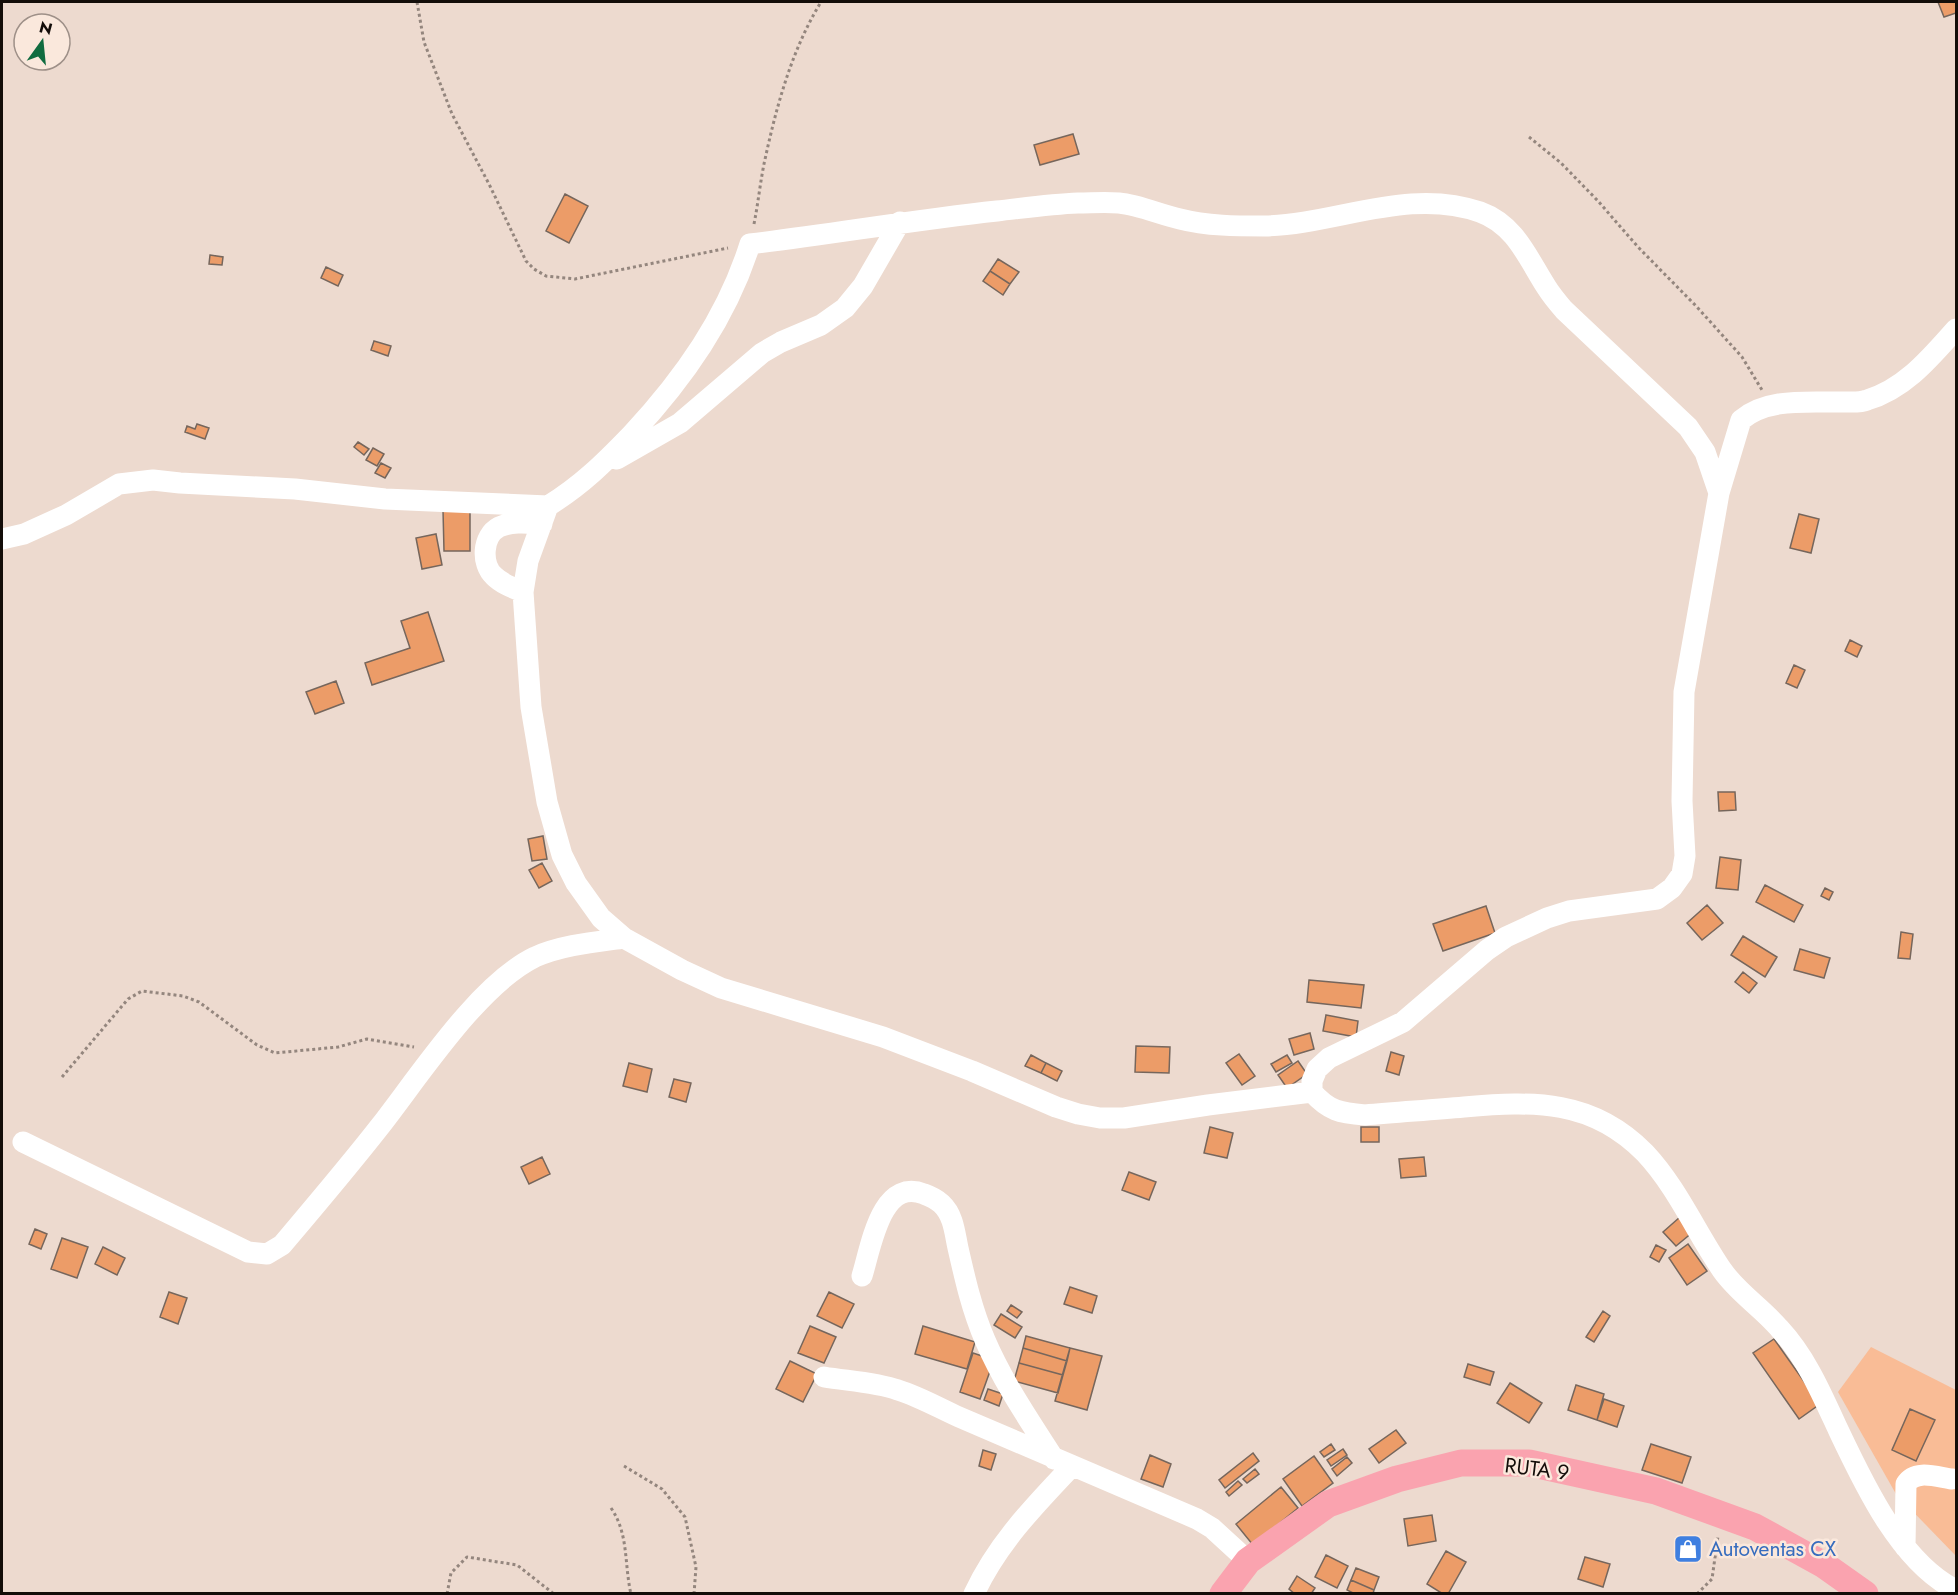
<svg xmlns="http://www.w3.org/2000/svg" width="1958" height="1595" font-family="Jost,sans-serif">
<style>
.green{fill:#f9bc96}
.building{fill:#ec9c68;stroke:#76665c;stroke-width:1.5}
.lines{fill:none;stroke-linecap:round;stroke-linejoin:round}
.path{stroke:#94867e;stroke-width:3;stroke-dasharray:3 3;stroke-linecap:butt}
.minor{stroke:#fff;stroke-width:21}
.major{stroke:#faa3af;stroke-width:27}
.labels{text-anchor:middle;stroke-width:5;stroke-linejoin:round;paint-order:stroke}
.street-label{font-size:21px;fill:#130d09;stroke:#fae8dc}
.shop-label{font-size:21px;fill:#366cbe;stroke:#fae8dc;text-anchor:start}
</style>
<rect width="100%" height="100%" fill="#eddacf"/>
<path class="green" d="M1871 1347 1956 1390V1556L1896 1494 1838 1392Z"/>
<path class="building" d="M1938 2H1956V13L1944 17Z
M1073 134 1079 154 1040 165 1034 145Z
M565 194 588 206 569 243 546 231Z
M210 255 223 257 222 265 209 264Z
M998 259 1019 272 1010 284 990 271Z
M326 267 343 275 338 286 321 278Z
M990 271 1010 284 1003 295 983 281Z
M374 341 391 346 388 356 371 350Z
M197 424 209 428 205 439 185 432 187 426 195 429Z
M358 442 369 449 364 455 354 447Z
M373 448 384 454 377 466 366 460Z
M381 463 391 468 385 478 375 473Z
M443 510H470V551H444Z
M1799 514 1819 519 1811 553 1790 548Z
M436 534 442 565 422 569 416 538Z
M428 612 444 661 372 685 365 663 410 648 401 621Z
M1850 640 1862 646 1857 657 1845 651Z
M1794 665 1805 670 1797 688 1786 683Z
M336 681 344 703 315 714 306 692Z
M1718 792H1735L1736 810 1719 811Z
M543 836 547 859 532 861 528 839Z
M1720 857 1741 860 1738 890 1716 888Z
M542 863 552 881 539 888 529 870Z
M1765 885 1803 905 1794 922 1756 902Z
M1825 888 1833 892 1829 900 1821 896Z
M1707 905 1723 923 1702 940 1687 923Z
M1486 906 1495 933 1443 951 1433 924Z
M1901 932 1913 934 1910 959 1898 958Z
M1743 936 1777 957 1765 977 1731 955Z
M1800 949 1830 958 1824 978 1794 970Z
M1743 972 1757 983 1749 993 1735 982Z
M1309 980 1364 985 1361 1008 1307 1002Z
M1326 1015 1358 1021 1356 1037 1323 1031Z
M1310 1033 1314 1049 1294 1055 1289 1039Z
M1136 1046 1170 1047 1169 1073 1135 1072Z
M1391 1052 1404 1056 1399 1075 1386 1071Z
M1239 1054 1255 1076 1242 1085 1226 1063Z
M1031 1055 1046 1063 1041 1073 1025 1066Z
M1287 1055 1292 1063 1276 1072 1271 1064Z
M1298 1061 1307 1074 1287 1088 1278 1075Z
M629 1063 652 1069 647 1092 623 1086Z
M1046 1063 1062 1071 1057 1081 1041 1073Z
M674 1079 691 1083 686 1102 669 1097Z
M1210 1127 1233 1133 1227 1158 1204 1153Z
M1361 1127H1379V1142H1361Z
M542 1157 550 1174 529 1184 521 1167Z
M1424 1157 1426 1176 1401 1178 1399 1159Z
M1129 1172 1156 1182 1149 1200 1122 1190Z
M1680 1217 1693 1232 1676 1246 1663 1232Z
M35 1229 47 1234 41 1249 29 1244Z
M62 1238 88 1247 77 1278 51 1269Z
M1688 1244 1707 1271 1687 1285 1669 1258Z
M1656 1245 1666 1250 1659 1262 1650 1257Z
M103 1247 125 1258 117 1275 95 1264Z
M1070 1287 1097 1296 1092 1313 1064 1304Z
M169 1292 187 1298 178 1324 160 1317Z
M829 1292 854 1304 842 1328 817 1316Z
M1011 1305 1022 1312 1017 1318 1007 1311Z
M1603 1311 1610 1316 1594 1342 1586 1337Z
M1001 1314 1022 1327 1015 1338 994 1325Z
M810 1326 836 1337 824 1363 798 1353Z
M923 1326 975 1342 967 1369 915 1354Z
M1026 1336 1070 1348 1067 1361 1023 1348Z
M1774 1339 1820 1404 1799 1419 1753 1353Z
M1023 1348 1067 1361 1063 1375 1019 1363Z
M1070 1348 1102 1356 1087 1410 1055 1401Z
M973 1353 994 1360 980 1399 960 1392Z
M790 1361 817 1374 803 1402 776 1389Z
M1019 1363 1063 1375 1058 1393 1014 1381Z
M1468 1364 1494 1372 1490 1385 1464 1377Z
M1510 1383 1542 1403 1529 1423 1497 1403Z
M1576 1385 1604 1394 1597 1420 1568 1410Z
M988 1389 1003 1394 999 1406 984 1400Z
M1604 1399 1624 1406 1617 1427 1597 1420Z
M1910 1409 1935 1420 1916 1461 1892 1450Z
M1396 1430 1406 1443 1379 1463 1369 1449Z
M1331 1444 1335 1450 1324 1457 1320 1452Z
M1651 1444 1691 1457 1682 1483 1642 1470Z
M1343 1449 1347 1455 1331 1466 1327 1460Z
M983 1450 996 1454 991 1470 979 1466Z
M1253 1453 1259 1461 1225 1488 1219 1480Z
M1150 1455 1171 1464 1163 1487 1141 1479Z
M1314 1456 1333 1483 1302 1506 1283 1479Z
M1347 1457 1352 1463 1337 1476 1332 1469Z
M1255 1469 1259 1474 1247 1483 1243 1479Z
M1238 1481 1242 1485 1229 1496 1226 1492Z
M1281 1487 1298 1508 1253 1545 1236 1524Z
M1432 1515 1436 1541 1408 1546 1404 1519Z
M1446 1551 1466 1562 1448 1594H1443L1427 1584Z
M1326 1555 1348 1566 1337 1588 1315 1577Z
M1585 1557 1610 1564 1603 1587 1578 1579Z
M1356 1568 1379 1577 1374 1590 1351 1580Z
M1297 1576 1315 1588 1311 1594H1295L1289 1589Z
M1351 1580 1374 1590 1373 1594H1355L1347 1590Z"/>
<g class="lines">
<path class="path" d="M417 2 424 42 452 114 489 184 526 261 534 269 546 276 575 279 728 248
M1529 137 1561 163 1598 201 1638 247 1697 307 1742 357 1762 390
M754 224C758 204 760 184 764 164 776 108 791 51 821 2
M62 1077 128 999 142 991 183 996 199 1002 257 1045 275 1053 338 1047 367 1039 414 1047
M624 1466 662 1489 685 1517 696 1567 694 1594
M611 1508C629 1534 624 1564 631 1594
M447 1594 451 1573 467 1557 517 1565 554 1594
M1697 1594 1712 1579 1718 1536"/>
<path class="minor" d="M1956 329C1931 357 1905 389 1867 400 1860 403 1851 402 1844 402 1809 403 1768 397 1741 420L1719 493 1684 692 1682 801 1685 856 1682 874 1672 888 1657 899 1569 911 1547 918 1506 937 1487 950 1403 1022 1329 1058 1317 1069 1312 1081V1092C1329 1111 1340 1113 1365 1115 1398 1112 1431 1110 1464 1107 1534 1101 1592 1099 1645 1153 1677 1187 1696 1232 1722 1270 1738 1293 1761 1307 1779 1328 1805 1356 1820 1390 1836 1425 1862 1480 1899 1562 1956 1590
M617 459 680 423 762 353 781 342 821 325 845 308 863 286 900 222
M548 506 528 561 523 592 531 707 547 802 562 855 576 883 601 918 624 938 682 970 721 988 883 1037 972 1071 1056 1107 1078 1114 1100 1118H1124L1208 1105 1312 1092
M2 539 24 534 66 515 119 484 153 480 180 483 295 489 385 499 548 506C582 485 605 462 632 434 684 378 727 317 750 244 833 234 914 220 997 211 1024 208 1051 204 1078 203 1091 203 1105 202 1119 203 1139 205 1159 214 1180 219 1207 226 1237 226 1265 226 1337 224 1409 187 1480 212 1516 225 1528 259 1547 288 1552 296 1558 303 1564 310L1688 427 1705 452 1719 493
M523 592C513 588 502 584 494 576 481 564 482 536 499 527 512 521 528 523 542 524
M23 1142 248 1252 267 1254 282 1245C315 1206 349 1166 381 1125 420 1075 479 984 535 957 562 945 595 942 624 938
M862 1276C871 1247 881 1177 924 1194 938 1199 947 1206 952 1221 955 1230 956 1239 958 1248 965 1279 972 1310 985 1340 1003 1382 1029 1420 1054 1459
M824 1377C848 1381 875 1382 898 1390 920 1397 939 1408 959 1417L1197 1519 1212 1528 1248 1561
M1905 1547 1906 1484C1915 1469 1937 1477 1952 1479
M974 1594C997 1544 1035 1505 1072 1466"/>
<path class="major" d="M1223 1594 1248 1561 1328 1504 1397 1479 1461 1463H1529L1656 1491 1755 1527 1824 1565 1865 1594"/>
</g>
<defs>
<g id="shop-square" transform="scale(1.5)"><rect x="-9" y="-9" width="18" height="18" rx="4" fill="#3f7fe0" stroke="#fae8dc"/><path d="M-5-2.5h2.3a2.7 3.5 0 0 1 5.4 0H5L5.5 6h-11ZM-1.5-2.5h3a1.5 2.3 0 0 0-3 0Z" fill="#fff"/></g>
</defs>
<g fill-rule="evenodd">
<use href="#shop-square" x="1688" y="1549"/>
</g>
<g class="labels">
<g class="street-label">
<text transform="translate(1537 1469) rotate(7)" y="7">RUTA 9</text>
</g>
<g class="shop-label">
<text x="1709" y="1556">Autoventas CX</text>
</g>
</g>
<rect width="1958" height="1595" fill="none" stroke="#130d09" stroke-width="6"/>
<g transform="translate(42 42) rotate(15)"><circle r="28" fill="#fae8dc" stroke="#9e9088" stroke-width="1.5"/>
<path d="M0-4.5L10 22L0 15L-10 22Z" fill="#106c40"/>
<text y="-9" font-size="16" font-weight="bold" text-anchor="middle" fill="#130d09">N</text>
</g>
</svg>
